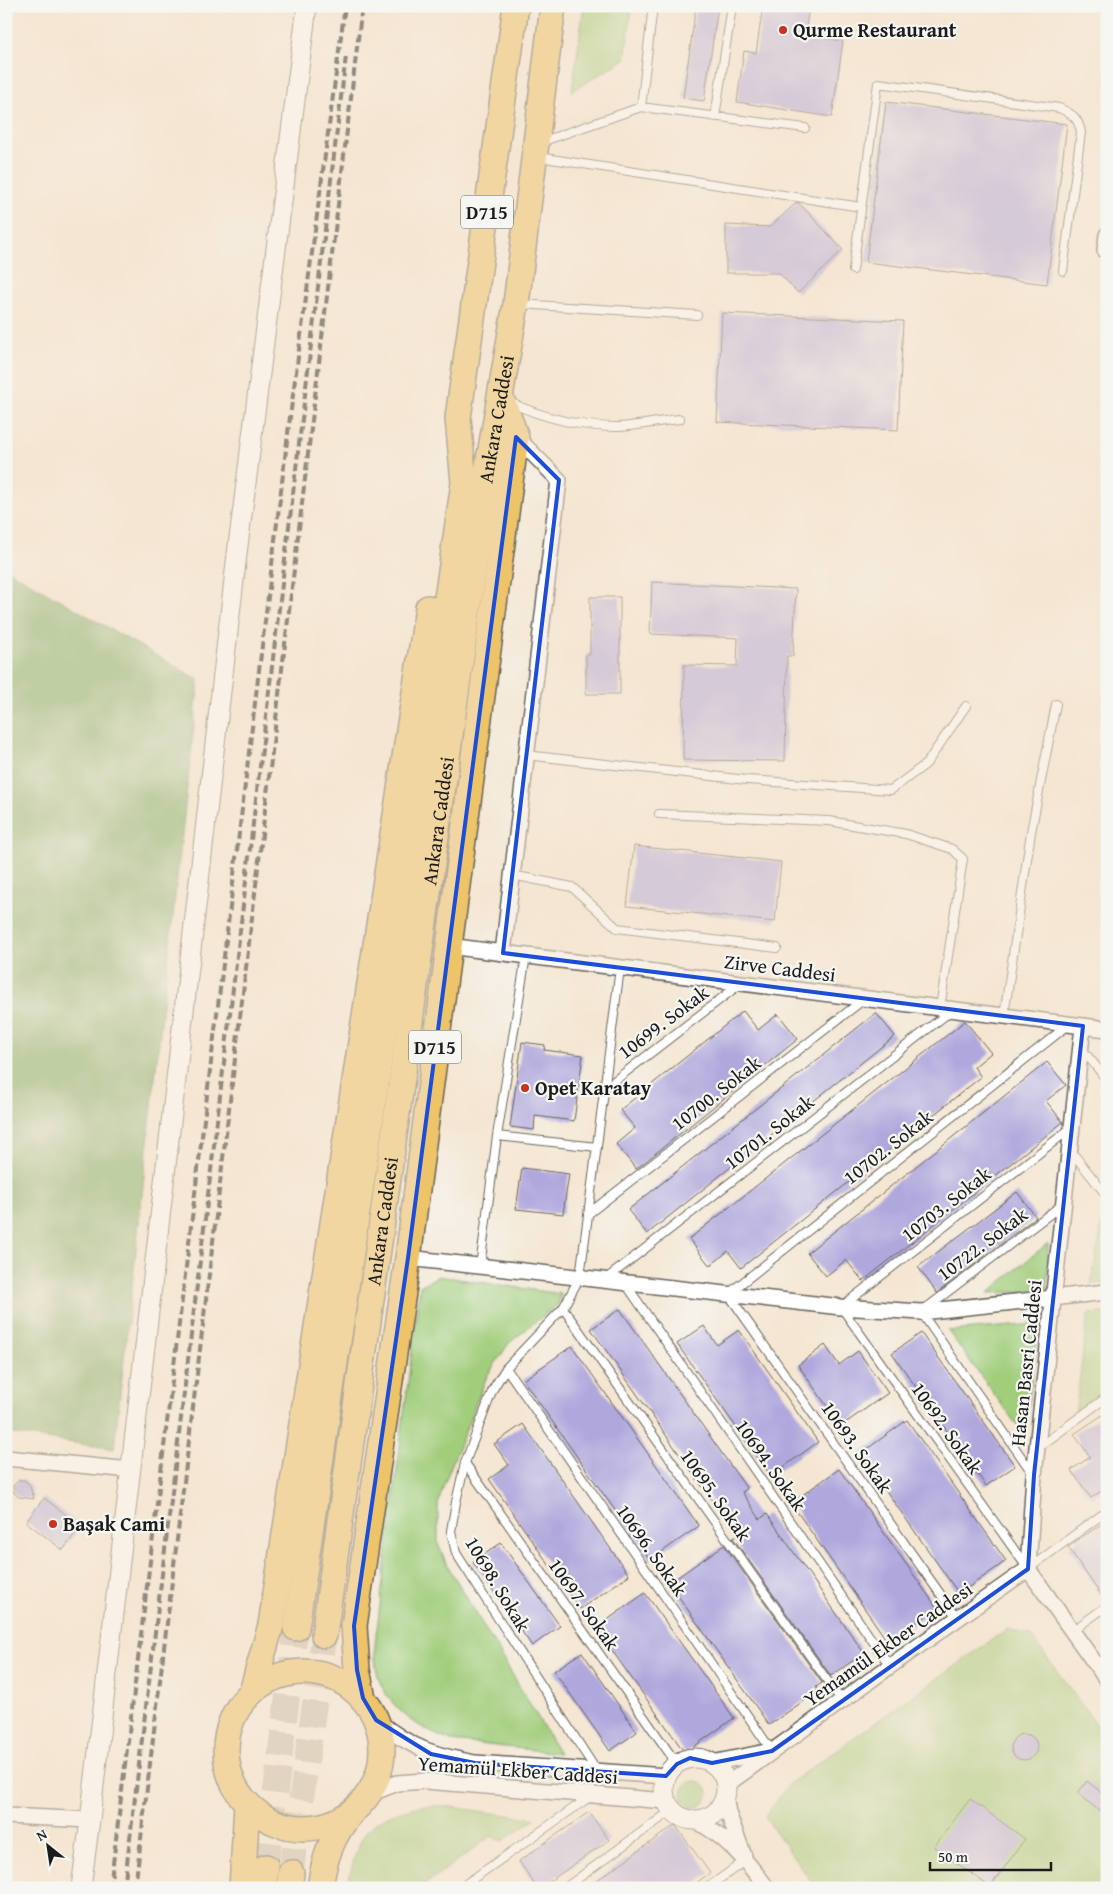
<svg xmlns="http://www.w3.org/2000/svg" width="1113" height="1894" font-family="'Gentium Book Plus',serif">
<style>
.green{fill:#a2ce7b;stroke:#5f754c}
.forest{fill:#81b16b;stroke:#4e6644}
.building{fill:#b0a8dd}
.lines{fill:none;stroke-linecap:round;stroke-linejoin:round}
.trunk-tunnel{stroke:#c9bead;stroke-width:25;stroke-dasharray:25 12;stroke-linecap:butt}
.service-casing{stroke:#68635b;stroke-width:10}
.minor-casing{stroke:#68635b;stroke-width:18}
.tertiary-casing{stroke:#68635b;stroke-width:21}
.trunk-casing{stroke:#68635b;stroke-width:28}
.service{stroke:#fff;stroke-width:8}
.minor{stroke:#fff;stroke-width:15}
.tertiary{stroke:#fff;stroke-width:19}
.trunk{stroke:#eec469;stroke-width:25}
.rail{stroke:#1c1c1c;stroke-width:4;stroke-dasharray:8 4;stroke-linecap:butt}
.marked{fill:none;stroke:#1d4ed8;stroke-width:4;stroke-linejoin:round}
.poi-dot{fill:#c8321e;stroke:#f6f6f2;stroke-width:2}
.labels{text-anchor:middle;stroke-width:4.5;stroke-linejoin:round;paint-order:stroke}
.shield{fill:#f6f6f2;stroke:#5d5d5c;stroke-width:1}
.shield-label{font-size:19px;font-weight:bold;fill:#1c1c1c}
.poi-label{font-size:20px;font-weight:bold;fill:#1c1c1c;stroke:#f6f6f2;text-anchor:start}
.street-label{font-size:20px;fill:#1c1c1c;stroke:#f6f6f2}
</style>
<rect width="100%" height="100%" fill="#f6f6f2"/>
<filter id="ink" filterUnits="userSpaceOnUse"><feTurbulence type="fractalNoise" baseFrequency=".02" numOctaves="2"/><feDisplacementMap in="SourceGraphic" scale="10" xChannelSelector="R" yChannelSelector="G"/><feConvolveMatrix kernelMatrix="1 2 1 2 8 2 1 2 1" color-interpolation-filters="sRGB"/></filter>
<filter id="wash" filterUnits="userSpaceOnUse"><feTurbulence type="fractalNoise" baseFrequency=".0096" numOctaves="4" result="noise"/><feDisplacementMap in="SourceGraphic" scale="20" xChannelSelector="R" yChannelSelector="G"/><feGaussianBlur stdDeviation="1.12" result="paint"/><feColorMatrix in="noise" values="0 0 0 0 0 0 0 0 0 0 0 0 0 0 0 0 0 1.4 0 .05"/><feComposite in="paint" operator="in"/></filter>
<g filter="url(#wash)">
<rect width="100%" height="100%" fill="#f4e6d1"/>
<path class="green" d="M584 6H627L631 12 625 59 572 91Z
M1105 1207 1107 1283 1091 1284Z
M1048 1243 1047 1291 988 1293Z
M438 1276 561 1294 558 1304 509 1343 487 1376 444 1484 438 1505V1544L446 1563 559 1753 452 1741C422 1731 387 1708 378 1676 375 1666 375 1655 375 1645L420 1286Z
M1107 1313V1392L1075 1415 1088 1314Z
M1039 1324 1024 1435 948 1331Z
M1007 1629 1031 1636 1107 1739V1888H816L765 1817 790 1783Z
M682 1794a13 13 0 1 1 26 0a13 13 0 1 1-26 0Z
M420 1806H444L535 1819 502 1841 491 1836 420 1888H347C359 1835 363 1819 420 1806Z"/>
<path class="forest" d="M6 569 199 680 114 1449 6 1433Z"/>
<g id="blocks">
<path class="building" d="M696 6H718L704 101 683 98Z
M763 6H809L805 35 843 41 832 117 737 102 744 51 756 53Z
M886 102 1067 124 1047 284 866 262Z
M796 203H799L843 250 798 293 779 273H726V225L770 227Z
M722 313 903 321 898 430 717 422Z
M652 582 796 589 793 656H787L785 761 683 760 684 665 737 666 738 638 650 634Z
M590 597H620V694H586V654H590Z
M634 846 781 862 775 922 627 906Z
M743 1011 758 1030 778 1014 798 1039 636 1169 616 1144 635 1128 620 1110Z
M876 1013 895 1036 647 1234 628 1210Z
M965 1021 991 1053 974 1067 981 1077 741 1268 728 1251 710 1266 689 1239Z
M522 1042 545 1045 544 1050 583 1055 574 1121 535 1116 534 1130 510 1127Z
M1047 1062 1066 1085 1046 1101 1063 1122 863 1281 846 1260 826 1276 807 1253Z
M522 1168 569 1174 563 1214 516 1209Z
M1017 1192 1036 1217 937 1293 918 1267Z
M620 1309 747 1489 742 1492 760 1519 767 1514 864 1653 831 1676 733 1538 739 1534 721 1507 718 1509 591 1329Z
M704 1326 717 1345 739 1330 818 1442 771 1476 677 1344Z
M921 1333 1015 1466 986 1486 892 1353Z
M825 1345 839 1365 858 1351 888 1393 841 1426 798 1365Z
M572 1346 699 1526 650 1560 523 1380Z
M1107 1412V1487L1091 1498 1071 1470 1090 1457 1074 1434Z
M907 1420 1006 1561 959 1594 860 1454Z
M523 1424 629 1575 580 1609 489 1479 509 1465 494 1444Z
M839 1469 937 1608 888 1642 791 1503Z
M19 1480H24L29 1484 34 1499 19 1497 14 1493 13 1486Z
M44 1498 81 1526 63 1550 26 1522Z
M1107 1520V1600L1105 1601 1068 1547Z
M501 1543 560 1626 532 1646 473 1562Z
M724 1545 822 1683 816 1687 818 1691 769 1725 669 1583Z
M645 1593 734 1718 685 1753 596 1628Z
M582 1652 637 1732 610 1751 554 1671Z
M1011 1747a13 13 0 1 1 26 0a13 13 0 1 1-26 0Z
M1087 1781 1107 1797V1804L1100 1812 1078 1793Z
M970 1799 1025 1839 990 1887 934 1847Z
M589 1812 609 1840 540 1888H537L519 1861Z
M675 1825 710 1873 689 1888H586Z"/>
</g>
</g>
<g filter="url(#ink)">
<use href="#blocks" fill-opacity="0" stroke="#68635b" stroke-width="1"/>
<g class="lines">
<path class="trunk-tunnel" d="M266 1867 296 1628
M291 1873 324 1635"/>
<g class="service-casing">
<path id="service" d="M641 107 805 128
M715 117 732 6
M541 142 641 107 653 6
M538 157 861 207
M853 270 878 83 1059 108C1073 114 1078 118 1081 132L1063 271
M518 304 697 315
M509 402C544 418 580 427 618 427 639 426 660 421 680 419
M526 755 747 780 891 790 926 764 966 706
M659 814 829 821 906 834 952 849 963 859 940 1008
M512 875 572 887 617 928 777 948
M526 956 497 1136 597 1147
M1004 1016 1031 832 1056 704
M1082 1049 1107 1080
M605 1088 740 984
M1070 1129 841 1307 1028 1569 1107 1511
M1071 1151 1107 1196
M588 1214 863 1000
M480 1267 497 1136
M606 1279 952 1010
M625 1283 890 1666
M563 1308 841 1700
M506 1368 772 1751
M1039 1447 1107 1397
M465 1463 677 1764
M1033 1474 921 1312 1063 1204
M958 1619 728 1294 1067 1026
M1072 1631 1107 1606
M596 1770 456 1553 451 1531 456 1502 465 1463 493 1389 506 1368 563 1308 580 1277 620 968
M460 1888 591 1796
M565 1888 672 1810
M707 1888 746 1860"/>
</g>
<g class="minor-casing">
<path id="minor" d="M1107 235 1105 250 1107 251
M448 946 1107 1029
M503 953 559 480 516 437
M1083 1026 1034 1475 1028 1569 1107 1680
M408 1258 841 1307 921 1312 1107 1292
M6 1458 131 1470
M376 1720C411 1748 432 1755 475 1763L666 1776
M712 1763 766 1752
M726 1785 890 1666 1028 1569
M369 1794 397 1783 425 1781 666 1801
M725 1797 728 1813 744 1856
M6 1816 90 1820
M694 1820C725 1835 747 1861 767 1888"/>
</g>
<g class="tertiary-casing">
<path id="tertiary" d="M664 1789a31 31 0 1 1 62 0a31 31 0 1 1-62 0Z
M81 1888 90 1820 237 554 307 6"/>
</g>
<g class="trunk-casing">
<g id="trunk">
<path d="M296 1628 464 483 458 418 516 6"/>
<path id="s1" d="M324 1635 487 472 516 304 553 6"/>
<circle cx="304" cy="1750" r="78"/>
<path d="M252 1692 271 1625 428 608"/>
<path d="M363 1698 357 1670 354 1626 408 1258 516 437 501 398"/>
<path d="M242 1888 247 1805"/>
<path d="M263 1888 266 1867"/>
<path d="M289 1888 291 1873"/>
<path d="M320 1888C324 1859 332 1835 351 1813"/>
</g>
</g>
<use href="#service" class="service"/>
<use href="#minor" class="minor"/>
<use href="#tertiary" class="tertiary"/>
<use href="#trunk" class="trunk"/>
<path class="rail" d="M110 1888 290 417 345 6
M124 1888 346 56
M135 1888 362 6"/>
</g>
</g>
<path d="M0 0H1113V1894H0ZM516 437 559 480 503 953 1083 1026 1034 1475 1028 1569 772 1751 712 1763 690 1758 677 1764 666 1776 475 1763 431 1754 376 1720 363 1698 357 1670 354 1626 408 1258Z" fill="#f4e6d1" fill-opacity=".55" fill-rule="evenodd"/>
<path class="marked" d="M516 437 559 480 503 953 1083 1026 1034 1475 1028 1569 772 1751 712 1763 690 1758 677 1764 666 1776 475 1763 431 1754 376 1720 363 1698 357 1670 354 1626 408 1258Z"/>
<g class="poi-dot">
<circle cx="783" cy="30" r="5"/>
<circle cx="525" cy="1088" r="5"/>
<circle cx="53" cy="1524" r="5"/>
</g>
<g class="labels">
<g class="shield">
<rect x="461" y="195.5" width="52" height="33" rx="4"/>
<rect x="409" y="1030.5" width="52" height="33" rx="4"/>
</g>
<g class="shield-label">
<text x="487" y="219">D715</text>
<text x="435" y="1054">D715</text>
</g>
<g class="poi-label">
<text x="793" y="37">Qurme Restaurant</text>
<text x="535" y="1095">Opet Karatay</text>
<text x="63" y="1531">Başak Cami</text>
</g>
<g class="street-label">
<text dy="7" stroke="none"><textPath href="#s1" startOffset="1228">Ankara Caddesi</textPath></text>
<text dy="7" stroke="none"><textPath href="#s1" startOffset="822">Ankara Caddesi</textPath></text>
<text transform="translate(780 968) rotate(7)" y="7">Zirve Caddesi</text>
<text transform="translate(663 1022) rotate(-37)" y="7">10699. Sokak</text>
<text transform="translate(716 1093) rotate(-38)" y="7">10700. Sokak</text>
<text transform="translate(769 1132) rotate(-38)" y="7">10701. Sokak</text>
<text transform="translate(888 1147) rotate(-38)" y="7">10702. Sokak</text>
<text transform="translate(946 1204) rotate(-38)" y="7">10703. Sokak</text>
<text dy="7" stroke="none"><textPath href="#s1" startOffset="418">Ankara Caddesi</textPath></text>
<text transform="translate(982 1244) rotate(-37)" y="7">10722. Sokak</text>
<text transform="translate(1026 1363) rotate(-84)" y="7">Hasan Basri Caddesi</text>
<text transform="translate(947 1428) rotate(55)" y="7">10692. Sokak</text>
<text transform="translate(857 1447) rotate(55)" y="7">10693. Sokak</text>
<text transform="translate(771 1465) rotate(55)" y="7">10694. Sokak</text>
<text transform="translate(716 1495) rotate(55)" y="7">10695. Sokak</text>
<text transform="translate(652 1550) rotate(55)" y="7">10696. Sokak</text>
<text transform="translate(498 1584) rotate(59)" y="7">10698. Sokak</text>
<text transform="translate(584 1604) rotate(55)" y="7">10697. Sokak</text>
<text transform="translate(888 1644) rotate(-35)" y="7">Yemamül Ekber Caddesi</text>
<text transform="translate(518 1770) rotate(4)" y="7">Yemamül Ekber Caddesi</text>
</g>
</g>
<rect width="1113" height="1894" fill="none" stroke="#f6f6f2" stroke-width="25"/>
<g transform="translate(48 1846) rotate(330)" stroke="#f6f6f2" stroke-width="4" paint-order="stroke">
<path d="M0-4L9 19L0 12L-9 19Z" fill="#1c1c1c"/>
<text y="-8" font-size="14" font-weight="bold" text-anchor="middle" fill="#1c1c1c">N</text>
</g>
<path d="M930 1862v8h121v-8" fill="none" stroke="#1c1c1c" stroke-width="2.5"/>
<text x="938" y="1862" font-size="15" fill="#1c1c1c" stroke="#f6f6f2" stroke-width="4" paint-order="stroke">50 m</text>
</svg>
